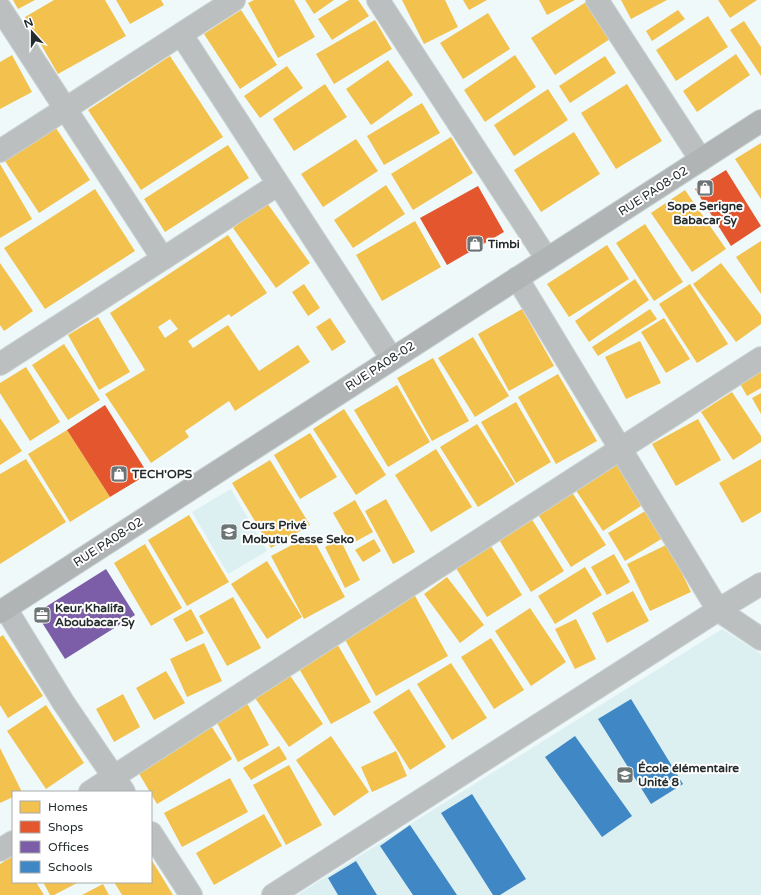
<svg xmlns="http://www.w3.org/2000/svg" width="761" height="895" font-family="'Varela Round',sans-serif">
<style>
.built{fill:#dcf0f2}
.homes{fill:#f2c14e;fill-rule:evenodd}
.shops{fill:#e4572e}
.offices{fill:#7b5ea7}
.schools{fill:#3f88c5}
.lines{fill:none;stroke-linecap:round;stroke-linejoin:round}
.street-casing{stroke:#cbd3d4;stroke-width:24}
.secondary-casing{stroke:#cbd3d4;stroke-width:24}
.street{stroke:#bbbfbf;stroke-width:22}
.secondary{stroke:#b0b4b4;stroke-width:22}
.labels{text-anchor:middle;stroke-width:4;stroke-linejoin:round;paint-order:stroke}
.street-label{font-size:12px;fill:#252c2d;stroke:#fff}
.poi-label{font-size:12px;font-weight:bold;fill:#252c2d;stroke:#fff;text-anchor:start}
</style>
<rect width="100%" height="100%" fill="#eff9fa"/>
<path class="built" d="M231 489 267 551 228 574 192 512Z
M722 629 761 654V895H297Z"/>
<path class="homes" d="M13 0H35L18 9Z
M54 0H105L126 36 58 74 25 17Z
M116 0H161L164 5 130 24Z
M254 0H294L315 37 278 58 248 3Z
M305 0H334L314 14Z
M349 0H358L369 16 332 40 318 19Z
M402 0H445L458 27 424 44Z
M463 0H487L469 10Z
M539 0H575L547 15Z
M589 0 613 37 555 75 531 38Z
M621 0H667L631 19Z
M718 0H757L730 18Z
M241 10 277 65 240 89 204 34Z
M678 10 685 19 652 41 646 31Z
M488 13 510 49 463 79 440 43Z
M708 16 728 47 676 81 656 50Z
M375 20 392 49 334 84 316 54Z
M744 21 761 47V76L730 30Z
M736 54 750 75 697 112 683 91Z
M12 55 32 92 0 109V62Z
M515 55 536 87 485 122 464 90Z
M170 56 223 137 141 190 88 110Z
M605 56 616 73 570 103 559 86Z
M388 60 413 95 371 125 346 89Z
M287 66 303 88 260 118 244 96Z
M325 84 347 117 294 151 273 119Z
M627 84 662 141 616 169 581 113Z
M548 89 568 120 514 156 494 125Z
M422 103 440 133 384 165 367 136Z
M54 125 90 180 39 213 3 158Z
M574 132 600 174 541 212 514 170Z
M451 137 473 173 413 210 391 174Z
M356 139 378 171 323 207 301 174Z
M761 143V199L735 159Z
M228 145 249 178 165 232 144 199Z
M0 164 32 219 0 238Z
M386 185 405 214 353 248 334 220Z
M95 189 135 251 45 309 4 248Z
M685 190 726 249 692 272 651 213Z
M267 203 310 263 276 288 233 228Z
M415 221 441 267 382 301 356 255Z
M645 224 683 282 654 301 616 243Z
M228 235 267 293 231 317 229 314 188 341 193 348 228 325 259 371 298 345 310 362 235 411 229 401 185 431 189 437 151 463 105 394 145 370 110 313ZM170 319 178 329 165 338 158 327Z
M761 241V294L736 257Z
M607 245 629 279 569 317 547 284Z
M0 263 33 311 4 331 0 325Z
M721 263 761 315V324L736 342 693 284Z
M635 279 649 300 589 342 575 321Z
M304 284 320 308 308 316 292 292Z
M690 284 728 344 697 363 659 304Z
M522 309 554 366 509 391 478 334Z
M650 309 657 319 598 356 592 347Z
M98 317 130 372 99 390 68 335Z
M330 318 346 342 332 351 316 327Z
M664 318 690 359 666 373 641 332Z
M473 337 509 396 475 417 438 358Z
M640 341 661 383 626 399 605 357Z
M64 344 100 400 68 420 32 365Z
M433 358 469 421 432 441 397 378Z
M761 364V388L747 396 737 378Z
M26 367 60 422 30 441 0 393V383Z
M558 374 597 441 556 464 518 397Z
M397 385 430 442 388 467 354 410Z
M732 392 761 436V442L733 460 701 412Z
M761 393V414L752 398Z
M516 402 551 462 516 483 481 422Z
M344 409 386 475 356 495 313 429Z
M0 418 22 451 0 465Z
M698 419 721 460 676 486 652 444Z
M477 424 515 484 478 507 440 447Z
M67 430 110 497 70 522 28 454Z
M310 433 337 477 300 499 274 455Z
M436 449 472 507 431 532 395 475Z
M26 459 66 522 0 564V474Z
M761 459V512L742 523 719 483Z
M270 460 310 525 271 548 232 483Z
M619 460 647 502 603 531 575 489Z
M568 486 606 545 571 567 534 508Z
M386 499 415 552 393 564 365 511Z
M355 500 373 532 351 544 333 513Z
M647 510 663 538 625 561 608 533Z
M189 515 229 582 187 606 148 540Z
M531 518 564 571 531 592 498 538Z
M311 535 345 597 304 619 271 556Z
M340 539 360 580 345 588 325 547Z
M374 539 381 551 363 562 355 550Z
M489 543 522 595 487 617 454 565Z
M145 544 182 608 151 626 114 563Z
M668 544 691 592 650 611 627 564Z
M614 554 630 582 607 595 591 567Z
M267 561 302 617 267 639 231 584Z
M585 567 602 595 555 624 538 596Z
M447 577 484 625 460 643 424 594Z
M633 591 649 621 607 643 592 613Z
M414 594 448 656 376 696 342 634Z
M233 597 261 648 227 666 199 616Z
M530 608 566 662 531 686 495 631Z
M191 609 204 633 186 642 173 619Z
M576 619 596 659 575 669 555 629Z
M3 635 43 696 8 718 0 705V637Z
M491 638 524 690 494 709 461 657Z
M336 642 371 702 331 724 297 665Z
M204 643 222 681 187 697 170 659Z
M451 663 487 718 452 740 417 684Z
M166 671 185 703 154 720 136 688Z
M287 671 323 724 289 747 253 695Z
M409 689 446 747 410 770 373 712Z
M123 694 140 727 114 742 96 709Z
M247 703 269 745 238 762 215 719Z
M46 705 84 763 46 789 7 731Z
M208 721 232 759 157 804 134 765Z
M331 736 369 792 334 816 296 760Z
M279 746 287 759 251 780 243 768Z
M0 748 22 792H13V797L0 803Z
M396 751 407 776 372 792 361 767Z
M289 765 322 825 286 845 253 785Z
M230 778 248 812 182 847 164 813Z
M264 814 282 846 214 885 196 853Z
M13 856V882H36L44 895H0V864Z
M151 859 173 895H122L114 882H151Z
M43 882H79L54 895H50Z
M103 884 109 895H82Z"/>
<path class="shops" d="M726 170 761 226 731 246 695 189Z
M478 186 504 232 447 265 420 218Z
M105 405 148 474 110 497 67 430Z"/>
<path class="offices" d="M106 569 135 615 65 659 36 613Z"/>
<path class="schools" d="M631 699 683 784 651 804 598 719Z
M575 736 632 816 602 837 545 757Z
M472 794 526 879 500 895H493L441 813Z
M410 825 457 895H413L380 846Z
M356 861 377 895H338L328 878Z"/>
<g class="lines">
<g class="street-casing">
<path id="street" d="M378 0 547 259
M597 0 701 160
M0 8 163 259
M181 34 392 359
M0 151 234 0
M517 278 718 610 761 639
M0 364 277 185
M6 609 63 702 124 792
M90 792 761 358
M151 833 191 895
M0 850 13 842
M273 895 718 610 761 584"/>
</g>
<g class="secondary-casing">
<path id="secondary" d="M0 612 761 121"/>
</g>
<use href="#street" class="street"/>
<use href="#secondary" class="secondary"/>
</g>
<defs>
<g id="shop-square" transform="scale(0.9)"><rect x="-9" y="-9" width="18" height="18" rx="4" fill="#6c7475" stroke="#fff"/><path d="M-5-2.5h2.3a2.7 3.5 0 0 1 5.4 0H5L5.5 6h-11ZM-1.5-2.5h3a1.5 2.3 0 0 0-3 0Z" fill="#fff"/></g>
<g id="school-square" transform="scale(0.9)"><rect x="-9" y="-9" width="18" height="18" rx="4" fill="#6c7475" stroke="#fff"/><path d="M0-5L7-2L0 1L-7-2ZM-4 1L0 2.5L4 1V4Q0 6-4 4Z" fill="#fff"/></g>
<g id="office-square" transform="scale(0.9)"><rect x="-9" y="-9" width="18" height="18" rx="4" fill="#6c7475" stroke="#fff"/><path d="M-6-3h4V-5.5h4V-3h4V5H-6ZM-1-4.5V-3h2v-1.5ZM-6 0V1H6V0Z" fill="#fff"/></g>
</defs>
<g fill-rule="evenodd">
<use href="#shop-square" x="705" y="188"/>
<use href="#shop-square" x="475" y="244"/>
<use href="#shop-square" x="119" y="474"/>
<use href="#school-square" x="229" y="532"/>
<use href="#office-square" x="42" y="615"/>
<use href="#school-square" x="625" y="775"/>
</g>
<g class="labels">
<g class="street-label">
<text transform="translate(653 191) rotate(-33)" y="4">RUE PA08-02</text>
<text transform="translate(380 366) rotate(-33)" y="4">RUE PA08-02</text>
<text transform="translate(108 542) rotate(-33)" y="4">RUE PA08-02</text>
</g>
<g class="poi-label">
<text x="705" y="210" text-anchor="middle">Sope Serigne<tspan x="705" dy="14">Babacar Sy</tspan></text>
<text x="488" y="248">Timbi</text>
<text x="132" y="478">TECH'OPS</text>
<text x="242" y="529">Cours Privé<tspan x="242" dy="14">Mobutu Sesse Seko</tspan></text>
<text x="55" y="612">Keur Khalifa<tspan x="55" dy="14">Aboubacar Sy</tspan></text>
<text x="638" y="772">École élémentaire<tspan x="638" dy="14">Unité 8</tspan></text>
</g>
</g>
<rect x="12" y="791" width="140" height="92" fill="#ffffff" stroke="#a8abab"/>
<rect x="20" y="801" width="20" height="12" fill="#f2c14e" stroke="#a8abab"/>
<text x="48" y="811" font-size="12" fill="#252c2d">Homes</text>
<rect x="20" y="821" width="20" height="12" fill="#e4572e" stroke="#a8abab"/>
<text x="48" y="831" font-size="12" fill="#252c2d">Shops</text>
<rect x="20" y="841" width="20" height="12" fill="#7b5ea7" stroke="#a8abab"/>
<text x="48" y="851" font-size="12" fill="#252c2d">Offices</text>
<rect x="20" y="861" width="20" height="12" fill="#3f88c5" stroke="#a8abab"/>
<text x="48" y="871" font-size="12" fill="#252c2d">Schools</text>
<g transform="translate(32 32) rotate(339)" stroke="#ffffff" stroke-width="3" paint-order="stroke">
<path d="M0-3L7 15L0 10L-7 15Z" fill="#252c2d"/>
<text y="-6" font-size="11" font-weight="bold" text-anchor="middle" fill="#252c2d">N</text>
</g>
</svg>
